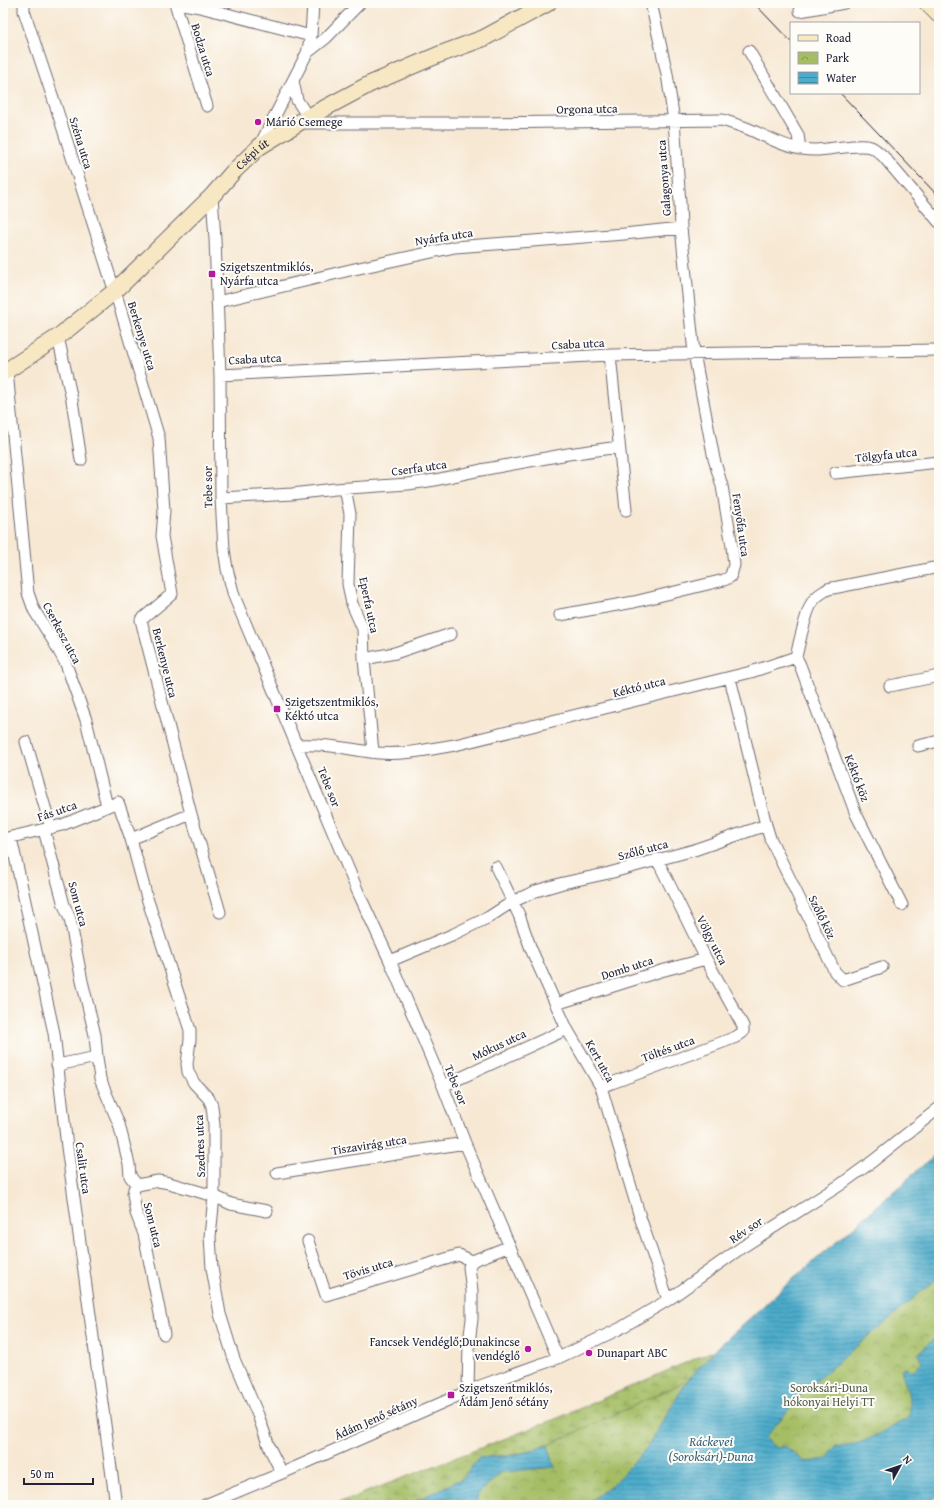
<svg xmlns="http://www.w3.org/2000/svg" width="942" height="1508" font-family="'Gentium Book Plus',serif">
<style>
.wetland{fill:url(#wetland-marsh);stroke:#647050}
.park{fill:url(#park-crowns);stroke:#647050}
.water{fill:url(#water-rules);stroke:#376783}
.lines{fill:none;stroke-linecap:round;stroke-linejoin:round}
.street-casing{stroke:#6d6770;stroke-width:13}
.secondary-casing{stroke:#6d6770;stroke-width:18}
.street{stroke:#fff;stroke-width:11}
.secondary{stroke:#f7e8c3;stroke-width:16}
.tram{stroke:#22223b;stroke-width:1}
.poi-dot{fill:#b5179e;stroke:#fdfcf7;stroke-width:1.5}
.labels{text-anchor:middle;stroke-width:4;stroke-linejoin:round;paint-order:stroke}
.street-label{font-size:12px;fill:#22223b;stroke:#fdfcf7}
.poi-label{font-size:12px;fill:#22223b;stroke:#fdfcf7;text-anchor:start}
.park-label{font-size:12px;fill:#50594a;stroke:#fdfcf7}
.water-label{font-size:13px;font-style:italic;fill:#35607c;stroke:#fdfcf7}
</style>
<defs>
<pattern id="wetland-marsh" width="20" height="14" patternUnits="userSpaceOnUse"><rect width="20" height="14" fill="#a5be65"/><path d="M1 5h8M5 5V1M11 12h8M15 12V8" fill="none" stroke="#869a54"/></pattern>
<pattern id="park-crowns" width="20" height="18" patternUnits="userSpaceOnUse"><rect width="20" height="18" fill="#a5be65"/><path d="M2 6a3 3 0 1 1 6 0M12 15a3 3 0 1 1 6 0" fill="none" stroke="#869a54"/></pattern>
<pattern id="water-rules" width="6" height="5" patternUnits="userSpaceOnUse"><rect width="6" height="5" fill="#4caccb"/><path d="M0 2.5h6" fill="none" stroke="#3f8ca6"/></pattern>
</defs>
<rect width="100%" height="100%" fill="#fdfcf7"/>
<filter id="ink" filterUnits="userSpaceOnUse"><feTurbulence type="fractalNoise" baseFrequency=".025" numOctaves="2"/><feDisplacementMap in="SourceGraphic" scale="8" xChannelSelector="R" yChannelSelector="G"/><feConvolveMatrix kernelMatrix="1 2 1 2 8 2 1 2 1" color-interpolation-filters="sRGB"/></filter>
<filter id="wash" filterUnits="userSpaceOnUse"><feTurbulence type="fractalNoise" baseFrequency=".012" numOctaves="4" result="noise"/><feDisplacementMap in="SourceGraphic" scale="16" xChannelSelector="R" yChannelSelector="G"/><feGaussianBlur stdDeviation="0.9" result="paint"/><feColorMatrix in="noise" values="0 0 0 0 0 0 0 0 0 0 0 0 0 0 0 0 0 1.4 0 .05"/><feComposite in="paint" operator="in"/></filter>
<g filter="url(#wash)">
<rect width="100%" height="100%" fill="#f7e8d3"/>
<path class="wetland" d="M715 1350 687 1381 660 1425 547 1445 516 1455 479 1458 462 1479 407 1505H333L558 1418Z"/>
<path class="park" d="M939 1151V1495L926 1505H407L462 1479 479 1458 516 1455 548 1445 687 1381 715 1350 783 1288 854 1227Z"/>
<path class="water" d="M939 1151V1277L806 1389 765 1438 768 1442 777 1448 785 1446 805 1462 827 1459 836 1446C857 1450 892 1426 910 1417V1400L901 1369 907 1368 912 1372 922 1363 918 1354 934 1339 939 1341V1495L926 1505H585L615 1482 646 1449 687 1381 715 1350 783 1288 854 1227Z
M548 1445 555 1467 502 1472 478 1494 476 1505H465C457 1496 450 1495 440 1500L439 1505H407L462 1479 479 1458 516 1455Z"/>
</g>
<g filter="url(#ink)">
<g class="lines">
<g class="street-casing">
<path id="street" d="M24 3V11L57 110 111 280 115 291 159 438 164 511 162 536 172 594 141 620 191 814 220 912
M175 3 207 106
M177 3 200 7 311 36
M800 11 844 3
M749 51 798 135 800 149
M307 53 326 38 360 3
M293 81 297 100 308 117
M300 123H483L722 120C731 123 742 126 751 130 773 140 790 150 815 150 830 150 857 143 871 147 876 149 879 153 883 156L939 222
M259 147 307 53 311 36 313 3
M212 196 215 239 220 375 221 498 224 549 227 569 234 596 358 892 390 961 443 1086 465 1143 558 1358
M217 302 350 270 455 247 624 234 681 228
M58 337 72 400 81 460
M610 355 626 510
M7 371 28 593 34 610 54 642 66 664 86 720 107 806
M220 375 610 355 939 350
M835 473 939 462
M345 488 350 514 348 584 352 604 363 629 364 659 373 752
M221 498 292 494 335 489 408 484 435 480 481 470 568 454 619 447
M560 615 634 602 724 580 730 577 732 572 734 565 732 546 722 486 714 459 694 353 681 228 680 203 674 121 667 74 651 3
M796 657 800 665 856 814 902 905
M364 659 395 653 451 634
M890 686 939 676
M26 742 51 828
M297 745C325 743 352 750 379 753 405 755 430 749 455 745L751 672 796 657C799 644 806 610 813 601 817 595 822 593 828 589L939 567
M918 746 939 741
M766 825 770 838 835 972 843 980 882 967
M44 830 64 905 70 919 82 981 95 1035 97 1057 100 1079 119 1124 129 1164 130 1176 137 1185 134 1189 133 1194 136 1213 144 1234 164 1334
M11 838 54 1033 67 1147 116 1505
M3 839 62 825 118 802 131 839 147 898 190 1030V1040L187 1064 188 1072 194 1083 209 1099 212 1106 214 1125V1196L210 1237 212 1268 220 1314 234 1359 258 1415 270 1449 282 1473
M131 839 191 814
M496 867 519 915 531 949 567 1029 601 1087 640 1217 668 1300
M390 961 454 934 489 917 512 902 536 891 563 883 609 873 694 850 766 825 730 678
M556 1004 661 971 706 959
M57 1065 97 1057
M443 1086 567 1029
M601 1087 715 1045 736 1037 743 1032V1026L706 959 657 859
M277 1173 465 1143
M137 1185 158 1181 169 1183 214 1196 231 1204 267 1211
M308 1241 326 1295 459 1255 472 1261
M468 1391 469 1343 472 1319V1291L469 1267 472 1261 510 1246
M205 1505 287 1471 480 1386 558 1358 619 1329 668 1300 741 1248 840 1185 873 1161 939 1108"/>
</g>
<g class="secondary-casing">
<g id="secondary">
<path d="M927 3 939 15"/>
<path id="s1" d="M3 373 58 337 115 291 212 196 233 172 259 147 308 117 370 84 438 55 484 38 548 3"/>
</g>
</g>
<use href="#street" class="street"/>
<use href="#secondary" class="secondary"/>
<path class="tram" d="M754 3 791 42
M840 93 939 197"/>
</g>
</g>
<g class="poi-dot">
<circle cx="258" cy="122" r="4"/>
<rect x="208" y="270" width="8" height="8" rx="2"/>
<rect x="273" y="705" width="8" height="8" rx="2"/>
<circle cx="528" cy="1349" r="4"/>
<circle cx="589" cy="1353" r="4"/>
<rect x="447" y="1391" width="8" height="8" rx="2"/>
</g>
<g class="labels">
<g class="street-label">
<text transform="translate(203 50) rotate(73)" y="4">Bodza utca</text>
<text transform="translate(587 109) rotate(-1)" y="4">Orgona utca</text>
<text transform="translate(81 143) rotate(73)" y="4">Széna utca</text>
<text dy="4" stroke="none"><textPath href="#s1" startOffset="333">Csépi út</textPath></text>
<text transform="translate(664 178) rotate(-94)" y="4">Galagonya utca</text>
<text transform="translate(444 237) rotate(-9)" y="4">Nyárfa utca</text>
<text transform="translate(142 336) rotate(73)" y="4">Berkenye utca</text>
<text transform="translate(578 344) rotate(-3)" y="4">Csaba utca</text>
<text transform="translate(255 359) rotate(-3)" y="4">Csaba utca</text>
<text transform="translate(886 455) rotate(-6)" y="4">Tölgyfa utca</text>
<text transform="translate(419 468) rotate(-8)" y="4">Cserfa utca</text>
<text transform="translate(208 487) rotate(-91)" y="4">Tebe sor</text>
<text transform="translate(741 525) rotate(82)" y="4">Fenyőfa utca</text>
<text transform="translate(369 605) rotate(78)" y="4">Eperfa utca</text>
<text transform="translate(62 633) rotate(62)" y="4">Cserkesz utca</text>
<text transform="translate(165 663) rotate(76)" y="4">Berkenye utca</text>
<text transform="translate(639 687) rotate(-14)" y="4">Kéktó utca</text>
<text transform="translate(857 778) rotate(69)" y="4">Kéktó köz</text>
<text transform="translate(329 787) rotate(68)" y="4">Tebe sor</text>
<text transform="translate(57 811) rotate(-19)" y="4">Fás utca</text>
<text transform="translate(643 850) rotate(-15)" y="4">Szőlő utca</text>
<text transform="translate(78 904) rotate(75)" y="4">Som utca</text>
<text transform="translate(822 917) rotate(64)" y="4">Szőlő köz</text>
<text transform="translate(712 940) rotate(63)" y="4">Völgy utca</text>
<text transform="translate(627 968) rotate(-18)" y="4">Domb utca</text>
<text transform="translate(499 1045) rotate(-25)" y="4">Mókus utca</text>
<text transform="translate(668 1049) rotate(-20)" y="4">Töltés utca</text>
<text transform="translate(600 1061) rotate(61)" y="4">Kert utca</text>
<text transform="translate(456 1085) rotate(68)" y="4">Tebe sor</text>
<text transform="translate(369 1145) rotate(-9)" y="4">Tiszavirág utca</text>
<text transform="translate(200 1146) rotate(-92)" y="4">Szedres utca</text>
<text transform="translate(83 1168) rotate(82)" y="4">Csalit utca</text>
<text transform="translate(153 1225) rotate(76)" y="4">Som utca</text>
<text transform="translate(746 1230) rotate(-34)" y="4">Rév sor</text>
<text transform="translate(368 1269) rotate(-17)" y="4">Tövis utca</text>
<text transform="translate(376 1418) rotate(-24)" y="4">Ádám Jenő sétány</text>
</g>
<g class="poi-label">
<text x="266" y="126">Márió Csemege</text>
<text x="220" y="271">Szigetszentmiklós,<tspan x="220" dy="14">Nyárfa utca</tspan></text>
<text x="285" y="706">Szigetszentmiklós,<tspan x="285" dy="14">Kéktó utca</tspan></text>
<text x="520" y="1346" text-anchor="end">Fancsek Vendéglő;Dunakincse<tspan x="520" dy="14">vendéglő</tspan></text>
<text x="597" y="1357">Dunapart ABC</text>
<text x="459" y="1392">Szigetszentmiklós,<tspan x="459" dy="14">Ádám Jenő sétány</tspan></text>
</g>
<g class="park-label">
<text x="829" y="1392">Soroksári-Duna<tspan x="829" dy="14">hókonyai Helyi TT</tspan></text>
</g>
<g class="water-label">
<text x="711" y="1446">Ráckevei<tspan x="711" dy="15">(Soroksári)-Duna</tspan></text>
</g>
</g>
<rect width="942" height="1508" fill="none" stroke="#fdfcf7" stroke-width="16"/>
<rect x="790" y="22" width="130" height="72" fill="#fdfcf7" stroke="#a5a5ac"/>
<rect x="798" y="35" width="20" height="6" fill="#f7e8c3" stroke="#a5a5ac"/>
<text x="826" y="42" font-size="12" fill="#22223b">Road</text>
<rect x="798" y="52" width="20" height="12" fill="url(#park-crowns)" stroke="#a5a5ac"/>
<text x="826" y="62" font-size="12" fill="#22223b">Park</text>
<rect x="798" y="72" width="20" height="12" fill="url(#water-rules)" stroke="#a5a5ac"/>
<text x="826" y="82" font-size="12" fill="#22223b">Water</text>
<g transform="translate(900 1466) rotate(50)" stroke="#fdfcf7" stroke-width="3" paint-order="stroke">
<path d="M0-3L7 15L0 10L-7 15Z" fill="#22223b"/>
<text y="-6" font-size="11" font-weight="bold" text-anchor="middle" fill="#22223b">N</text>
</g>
<path d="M24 1478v6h69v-6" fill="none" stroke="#22223b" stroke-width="2"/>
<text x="30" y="1478" font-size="12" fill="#22223b" stroke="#fdfcf7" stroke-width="3" paint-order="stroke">50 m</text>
</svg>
